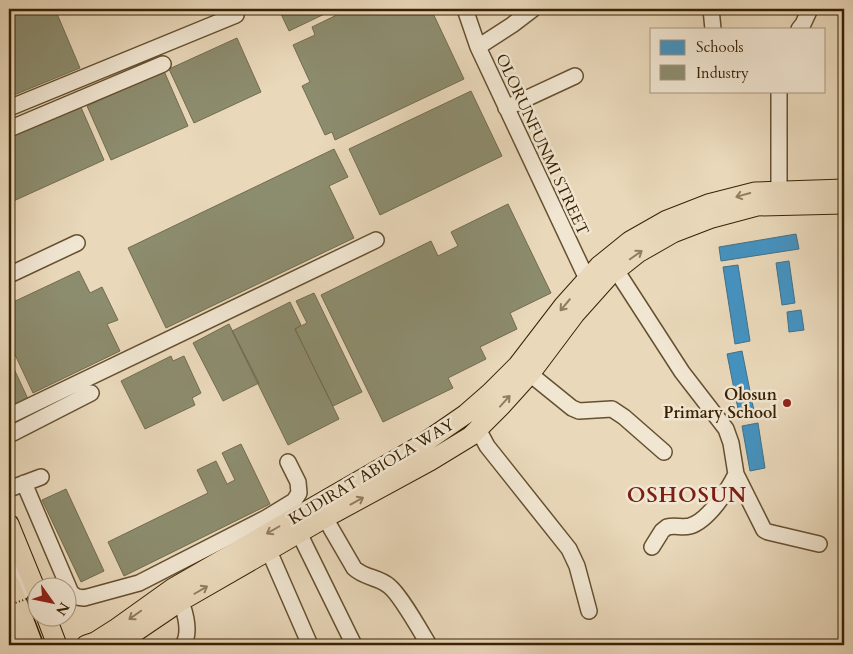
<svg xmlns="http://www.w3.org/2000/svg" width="853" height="654" font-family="Cardo,serif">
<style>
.schools{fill:#4393c3;stroke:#407189}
.industry{fill:#8c8c6e;stroke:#736c4e}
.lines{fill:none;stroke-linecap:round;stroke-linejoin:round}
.minor-casing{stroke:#655030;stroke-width:18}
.major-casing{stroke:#392202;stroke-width:21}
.highway-casing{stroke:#392202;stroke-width:24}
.minor{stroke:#f1e6d2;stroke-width:15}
.major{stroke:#e9d8ba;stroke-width:19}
.highway{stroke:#e9d8ba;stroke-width:21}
.path-bridge{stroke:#392202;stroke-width:2;stroke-dasharray:1 2.5;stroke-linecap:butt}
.oneway{stroke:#917d5e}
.poi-dot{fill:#8f2418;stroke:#f1e6d2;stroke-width:2}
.labels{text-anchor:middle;stroke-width:5;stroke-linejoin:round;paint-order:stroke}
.street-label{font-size:16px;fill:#392202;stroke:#f1e6d2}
.poi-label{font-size:16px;font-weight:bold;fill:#392202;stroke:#f1e6d2;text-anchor:end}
.district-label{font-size:21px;font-weight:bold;letter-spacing:1px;fill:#7a1f14;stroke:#f1e6d2}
</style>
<rect width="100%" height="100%" fill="#e9d8ba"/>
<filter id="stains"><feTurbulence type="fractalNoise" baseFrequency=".004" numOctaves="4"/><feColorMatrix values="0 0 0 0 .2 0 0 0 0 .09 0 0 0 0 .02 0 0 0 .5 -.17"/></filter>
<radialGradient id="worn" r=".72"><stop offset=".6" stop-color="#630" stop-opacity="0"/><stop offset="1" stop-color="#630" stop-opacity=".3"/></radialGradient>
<path class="schools" d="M796 234 799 249 721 261 719 247Z
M789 261 795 303 782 305 776 263Z
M738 265 750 341 735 344 723 267Z
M801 310 804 330 789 332 787 312Z
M742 351 755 416 740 419 727 354Z
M758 423 765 468 750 471 742 426Z"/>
<path class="industry" d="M9 9H55L80 68 9 97Z
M291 9H335L289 31 281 14Z
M349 9H431L464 79 335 140 332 132 325 135 302 86 310 82 293 45 315 35 312 27Z
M237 38 261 92 194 123 169 69Z
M164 71 188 126 111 160 87 106Z
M471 91 502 156 380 215 349 149Z
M80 105 104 160 9 203V137Z
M334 149 348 177 329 186 354 238 166 328 128 248Z
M508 204 551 293 510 313 517 329 480 347 486 359 448 378 453 388 383 422 321 295 431 241 438 256 458 246 451 232Z
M79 271 90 293 102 287 118 320 107 324 120 351 33 393 9 342V304Z
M314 293 362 392 333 406 295 329 307 323 296 301Z
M290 302 301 325 295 329 339 419 288 445 232 331Z
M229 324 259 383 223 401 193 343Z
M171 356 173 361 184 356 201 393 192 398 195 405 145 429 121 381Z
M9 358 28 399 10 408 9 405Z
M241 444 270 504 124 576 108 542 208 493 197 470 216 461 227 484 235 480 222 453Z
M66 489 104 571 81 582 42 500Z"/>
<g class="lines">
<g class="minor-casing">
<path id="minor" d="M465 9 478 47 587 279 592 286
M711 9 713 29
M799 29 803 24 810 9
M478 47 512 25 533 9
M9 108 236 15
M506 108 575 76
M9 129 163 64
M779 191V91
M616 270 682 372 726 429 731 443 736 474 764 530 768 532 819 544
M9 275 77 243
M530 374 572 408 579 411 612 409 624 417 664 452
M9 416 376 240
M478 429 487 446 569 549 577 566 589 611
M9 435 91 393
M24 483 71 593 77 597 84 598 139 583 266 518 294 501 299 493 298 482 288 462
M9 489 41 477
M325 518 354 568C364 578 379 577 389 586 400 594 421 632 429 645
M299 533 354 645
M652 547 662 531 667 527C675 525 682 528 690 526 708 521 728 490 736 474
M269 551 310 645
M9 561 21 593
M176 592C184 606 192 631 183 645"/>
</g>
<g class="major-casing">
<path id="major" d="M9 524 38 595
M46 616 57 645
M86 645 95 642 117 628 173 588 421 445 466 414 490 393 518 365 564 305 599 266 630 241 667 220 708 204 755 192 844 189
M116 645 181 601 325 518 430 461 471 436 502 405 530 374 575 314 609 276 638 253 673 233 712 218 757 206 844 204"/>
</g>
<g class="highway-casing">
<path id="highway" d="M9 584 32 645
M9 636 12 645"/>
</g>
<use href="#minor" class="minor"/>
<use href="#major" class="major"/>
<use href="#highway" class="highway"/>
<path class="path-bridge" d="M9 605 38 595"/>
</g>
<defs><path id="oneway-shaft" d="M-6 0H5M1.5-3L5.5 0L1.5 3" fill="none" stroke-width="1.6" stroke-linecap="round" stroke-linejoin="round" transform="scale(1.25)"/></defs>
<g class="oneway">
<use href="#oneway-shaft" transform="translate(743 195) rotate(165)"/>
<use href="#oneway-shaft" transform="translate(636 255) rotate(-35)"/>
<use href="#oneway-shaft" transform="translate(565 305) rotate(130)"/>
<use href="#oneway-shaft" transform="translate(505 401) rotate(-48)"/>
<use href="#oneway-shaft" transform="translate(357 501) rotate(-29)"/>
<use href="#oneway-shaft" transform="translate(273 530) rotate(150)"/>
<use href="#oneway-shaft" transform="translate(201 590) rotate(-30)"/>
<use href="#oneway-shaft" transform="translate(135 615) rotate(145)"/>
</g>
<circle class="poi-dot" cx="787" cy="403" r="5"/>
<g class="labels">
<g class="street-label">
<text transform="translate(543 144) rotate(65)" y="6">OLORUNFUNMI STREET</text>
<text transform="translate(371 471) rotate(-31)" y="6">KUDIRAT ABIOLA WAY</text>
</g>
<g class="poi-label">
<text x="777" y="400">Olosun<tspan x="777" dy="18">Primary School</tspan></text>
</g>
<g class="district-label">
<text x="687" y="502">OSHOSUN</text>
</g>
</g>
<rect width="853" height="654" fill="none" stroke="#e9d8ba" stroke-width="30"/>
<rect x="10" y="10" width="833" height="634" fill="none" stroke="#392202" stroke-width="2.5"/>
<rect x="15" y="15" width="823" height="624" fill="none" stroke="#392202"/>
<rect x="650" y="28" width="175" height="65" fill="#f1e6d2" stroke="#a7987f"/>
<rect x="660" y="40" width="25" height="15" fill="#4393c3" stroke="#a7987f"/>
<text x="696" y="52" font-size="15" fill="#392202">Schools</text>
<rect x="660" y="65" width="25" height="15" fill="#8c8c6e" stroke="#a7987f"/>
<text x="696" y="78" font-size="15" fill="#392202">Industry</text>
<g transform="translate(52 602) rotate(123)"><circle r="24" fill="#f1e6d2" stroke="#a7987f"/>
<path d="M0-4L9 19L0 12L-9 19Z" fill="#8f2418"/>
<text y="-8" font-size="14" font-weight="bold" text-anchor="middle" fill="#392202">N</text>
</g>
<rect width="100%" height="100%" filter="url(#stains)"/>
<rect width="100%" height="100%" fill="url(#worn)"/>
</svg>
